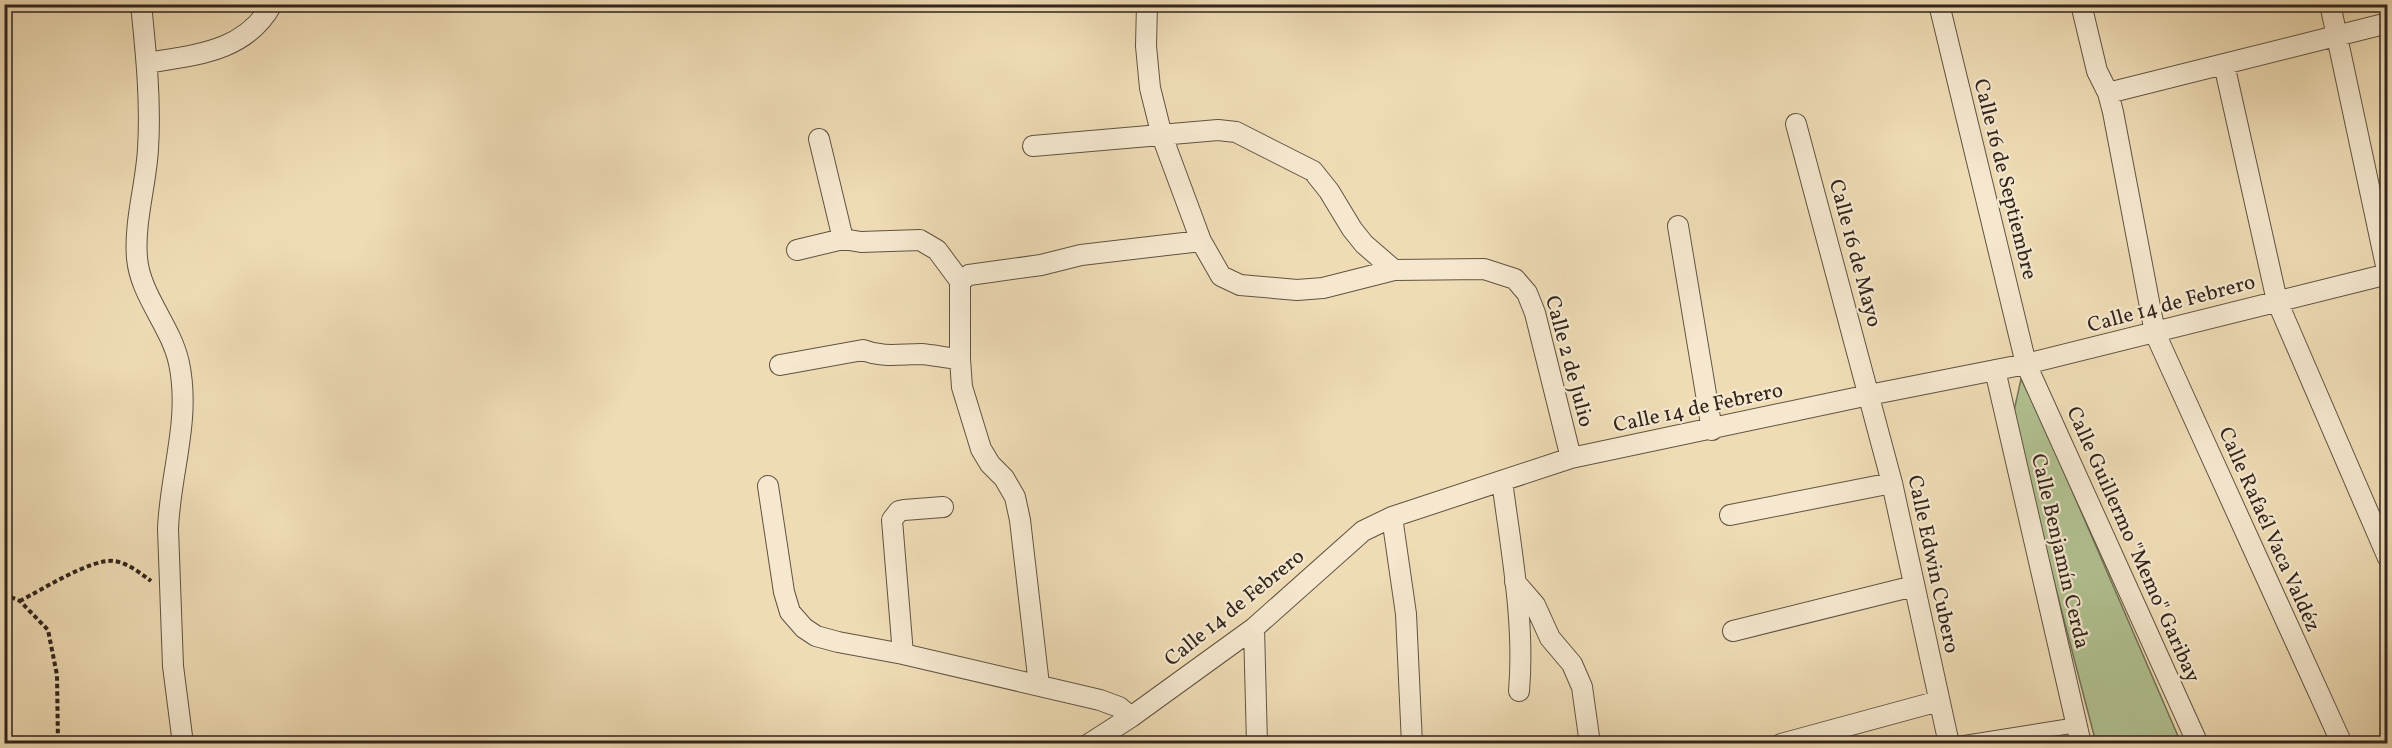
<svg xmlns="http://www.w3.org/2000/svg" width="2392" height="748" font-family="Vollkorn,serif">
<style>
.green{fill:#b2c292;stroke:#727458;stroke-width:1.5}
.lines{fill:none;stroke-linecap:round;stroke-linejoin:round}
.pedestrian-casing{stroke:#605343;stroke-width:16}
.minor-casing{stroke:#605343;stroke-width:22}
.path{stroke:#31251d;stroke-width:4;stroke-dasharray:4.5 3;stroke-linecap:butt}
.pedestrian{stroke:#f5e8cf;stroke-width:14}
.minor{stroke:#f5e8cf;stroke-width:20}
.labels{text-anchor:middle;stroke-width:4.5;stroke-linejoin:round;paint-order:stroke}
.street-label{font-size:21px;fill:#31251d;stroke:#f5e8cf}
</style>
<rect width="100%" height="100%" fill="#efdcb5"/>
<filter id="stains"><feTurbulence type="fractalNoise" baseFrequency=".00333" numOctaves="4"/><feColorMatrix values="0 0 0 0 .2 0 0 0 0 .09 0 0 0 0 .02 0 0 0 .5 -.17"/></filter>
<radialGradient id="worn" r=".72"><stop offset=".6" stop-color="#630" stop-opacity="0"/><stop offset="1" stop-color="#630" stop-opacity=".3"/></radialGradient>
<path class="green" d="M2021 379 2045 428 2181 743H2096L2012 420Z"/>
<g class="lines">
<g class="pedestrian-casing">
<path id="pedestrian" d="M1958 744 2077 725"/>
</g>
<g class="minor-casing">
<path id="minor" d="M141 4C146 53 151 101 148 149 146 185 134 222 137 258 140 295 171 326 179 363 191 420 170 473 168 529L173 666 183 744
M1147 4 1146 46 1150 88 1162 136 1201 241 1221 276 1240 285 1297 290 1323 288 1394 270 1484 269 1515 279 1527 293 1535 313 1571 458
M1939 4 2026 364 2198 744
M2081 4 2097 71 2108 93 2113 112 2155 333 2342 744
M2330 4 2388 275
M147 63C195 55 246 52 272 4
M2224 64 2277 301 2388 558
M2108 93 2388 23
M1796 124 1892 483 1949 744
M819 139 843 239
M1033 146 1218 130 1236 132 1313 171 1329 191 1352 229 1364 244 1394 270
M1678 226 1712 430
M797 250 843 239 861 242 920 240 937 250 960 281V359L962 387 981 449 990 464 1004 478 1015 497 1020 520 1039 685
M960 281 969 275 1041 265 1081 255 1201 241
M780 365 863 350C883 358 901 354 921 354 934 355 946 358 960 359
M1995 370 2081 744
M1502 481C1511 549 1525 623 1519 691
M768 486 784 592 790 612 804 628 816 636 838 642 903 654 1100 700 1119 707 1131 717
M1730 515 1892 483
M1392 517 1406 614 1412 744
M1515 582 1535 605 1550 638 1572 664 1582 687 1590 744
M1254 628 1257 744
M1733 631 1914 586
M903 654 892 520 899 511 904 510 943 507
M1089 744 1131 717 1254 628 1363 531 1392 517 1571 458 1869 395 2026 364 2388 274
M1781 744 1939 701"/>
</g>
<path class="path" d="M4 594 20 601 48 630 57 675 58 744
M20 601C41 590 92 558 114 561 128 563 140 573 151 581"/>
<use href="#pedestrian" class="pedestrian"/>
<use href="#minor" class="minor"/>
</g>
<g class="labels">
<g class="street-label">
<text transform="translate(2006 179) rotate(76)" y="7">Calle 16 de Septiembre</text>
<text transform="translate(1856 253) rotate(75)" y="7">Calle 16 de Mayo</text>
<text transform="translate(2171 303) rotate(-15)" y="7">Calle 14 de Febrero</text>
<text transform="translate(1570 361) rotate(75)" y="7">Calle 2 de Julio</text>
<text transform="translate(1698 407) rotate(-12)" y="7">Calle 14 de Febrero</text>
<text transform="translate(2270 529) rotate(66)" y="7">Calle Rafaél Vaca Valdéz</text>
<text transform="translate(2134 544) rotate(66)" y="7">Calle Guillermo "Memo" Garibay</text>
<text transform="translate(2061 551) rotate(77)" y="7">Calle Benjamín Cerda</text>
<text transform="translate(1934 564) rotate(78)" y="7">Calle Edwin Cubero</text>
<text transform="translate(1234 607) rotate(-39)" y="7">Calle 14 de Febrero</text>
</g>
</g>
<rect width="2392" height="748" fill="none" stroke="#efdcb5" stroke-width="24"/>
<rect x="6" y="6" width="2380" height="736" fill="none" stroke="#31251d" stroke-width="3"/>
<rect x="12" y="12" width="2368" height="724" fill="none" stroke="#31251d" stroke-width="1.5"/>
<rect width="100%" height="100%" filter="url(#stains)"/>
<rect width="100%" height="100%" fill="url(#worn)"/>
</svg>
